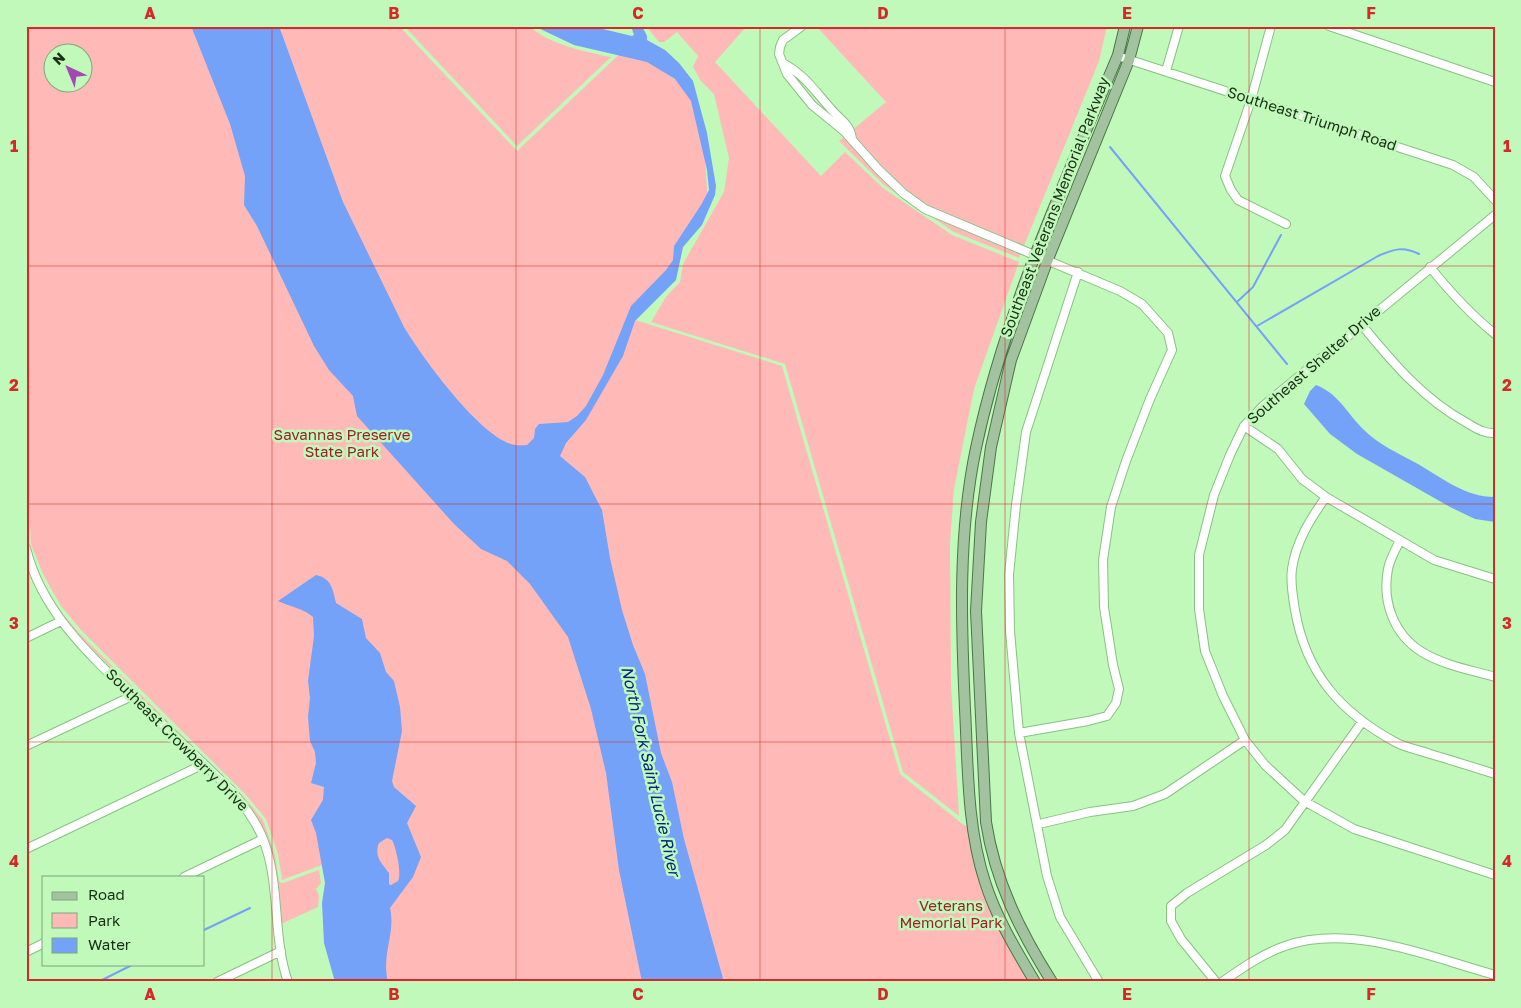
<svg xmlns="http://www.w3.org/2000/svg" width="1521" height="1008" font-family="'Golos Text',sans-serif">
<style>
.green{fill:#ffbab7;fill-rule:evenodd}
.water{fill:#74a2f8;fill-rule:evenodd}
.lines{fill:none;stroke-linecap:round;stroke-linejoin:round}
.stream{stroke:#74a2f8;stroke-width:2}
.minor-casing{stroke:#89c184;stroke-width:10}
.major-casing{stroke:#4a7546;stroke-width:12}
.minor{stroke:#fff;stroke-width:8}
.major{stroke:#a3c3a0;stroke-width:10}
.grid{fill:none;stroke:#d62828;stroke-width:1;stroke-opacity:0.55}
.labels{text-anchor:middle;stroke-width:5;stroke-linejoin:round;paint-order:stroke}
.street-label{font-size:15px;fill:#182f16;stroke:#c0f9ba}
.park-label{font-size:15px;fill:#9c1f2a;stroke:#c0f9ba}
.water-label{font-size:16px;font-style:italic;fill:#002682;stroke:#c0f9ba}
.neatline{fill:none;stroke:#d62828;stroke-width:2}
.grid-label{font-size:16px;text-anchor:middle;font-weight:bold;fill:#d62828}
</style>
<rect width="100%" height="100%" fill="#c0f9ba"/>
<path class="green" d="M26 26H399L517 151 627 47 689 89 705 159 708 204 667 275 632 319 782 366 900 774 965 826H968L981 880 1031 982H368L338 859 282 880 278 854 266 819 245 794 82 631 61 606 43 574 31 544 26 451ZM52 52H82V82H52Z
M404 26H529C546 43 588 53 611 57L517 146Z
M646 26H747L715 62 821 176 845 152 883 188 952 235 1019 262 974 389 954 489 950 543 951 684 959 816 903 772 785 364 651 322 666 297 680 282 683 264 724 192 729 158 714 94 701 81 693 67 698 56 677 32 664 42H659Z
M816 26H1107L1099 61 1019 258 954 232 884 185 839 141 886 102Z
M41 578 57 607 79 633 243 796 263 820 275 855 279 882 283 883 319 870 321 883 316 889 319 896 318 907 281 924 268 841 253 812 234 789 67 624 46 591Z"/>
<path class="water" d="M191 26H279L343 202 404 327C422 357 478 434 511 444 516 446 522 445 527 445L534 438 535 429 539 424 568 422 577 416 586 406 603 375 631 306 666 270 673 260 674 246 701 205 709 190 707 170 691 101 675 79 647 62 574 45 534 26H590L632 36 634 35 631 26H642L647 36V40L665 50 679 63 693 81 707 133 716 186 715 195 702 225 683 247 676 280 635 321 623 356 586 420 566 443 560 456 585 477 602 510 610 558 622 610 633 645 645 674 661 753 672 782 684 839 724 982H642L619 870 606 773 591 709 568 637 530 584 507 561 481 549 454 524 357 416 353 396 329 370 314 346 257 226 244 205 245 176 230 124Z
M1316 385C1339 394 1346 412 1363 429 1379 445 1398 453 1418 464 1442 478 1465 497 1495 497V522L1475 519 1450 507 1357 454 1330 434 1304 404 1310 391Z
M316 575C331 578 333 589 336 603L362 619 366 638 380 653 386 672 394 681 400 707 402 731 392 781 394 787 416 806 407 823 421 857 413 877 390 908C396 934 381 953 388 982H335L324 943 322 903 325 883 316 833 311 820 323 800 324 787 311 783 316 763 315 752 310 741 308 717 310 698 308 681 314 636 313 617C303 608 290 607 278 601ZM387 838 392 840C396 847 402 874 398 881L391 885 389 884V873C381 862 374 857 379 843Z"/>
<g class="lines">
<path class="stream" d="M1110 147 1287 364
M1238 301 1253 287 1281 235
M1257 326 1378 256C1394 249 1403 246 1419 254
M204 930 250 908
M98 982 134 964"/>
<g class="minor-casing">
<path id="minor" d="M802 26 783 40 780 47 779 54 787 74 812 105 845 132 879 170 903 193 925 209 1120 291 1142 304 1168 333 1172 350 1150 399 1126 461 1111 507 1103 560 1104 607 1113 665 1119 689 1116 703 1107 716 1088 721 1019 733
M1271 26 1251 100 1225 176 1231 190 1238 200 1286 224
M1329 26 1495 82
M1124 58 1453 165 1474 177 1495 200
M783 63C807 77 813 89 831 109 840 120 851 124 852 140
M1166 71 1179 26
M1495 215 1263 406 1244 426 1230 455 1214 495 1199 555V609L1205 651 1223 696 1245 740 1265 765 1304 801 1354 829 1495 875
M1430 267C1450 292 1470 314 1495 334
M1078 272 1026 432 1016 505 1009 575 1010 631 1019 733 1047 876 1060 917 1099 982
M1361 324C1392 362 1423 399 1467 423 1476 428 1484 434 1495 433
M1244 426 1278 449 1302 479 1326 497 1434 560 1495 579
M1326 497C1310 519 1296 542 1292 569 1290 582 1293 597 1295 610 1306 674 1341 713 1397 743 1407 748 1419 750 1430 754 1451 760 1473 767 1495 774
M1400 540C1396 549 1390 559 1388 569 1382 601 1393 634 1422 652 1443 665 1471 670 1495 677
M26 548C42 614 94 659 141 704 172 733 202 762 232 791 244 806 256 821 263 839 281 884 272 936 288 982
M26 638 61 621
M26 746 132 696
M1039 824 1090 812 1133 806 1165 794 1245 740
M26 849 204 764
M184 877 263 839
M26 952 44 943
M217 982 281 951
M1216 982 1181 939 1171 921V906L1187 893 1266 845 1285 830 1362 722
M1222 982C1242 968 1262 954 1285 946 1351 923 1430 957 1495 975"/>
</g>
<g class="major-casing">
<path id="major" d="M1035 982C1016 950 996 917 985 882 967 827 968 766 965 709 961 622 958 533 976 448 1005 311 1064 184 1118 55L1125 26
M1052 982C1020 931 995 881 986 822L976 611 981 522 991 447 1011 360 1048 259 1129 60 1138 26"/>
</g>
<use href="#minor" class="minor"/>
<use href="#major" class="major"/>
</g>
<path class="grid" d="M272 26V982M516 26V982M760 26V982M1005 26V982M1249 26V982M26 266H1495M26 504H1495M26 742H1495"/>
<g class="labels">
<g class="street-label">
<text transform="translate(1312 119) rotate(18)" y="5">Southeast Triumph Road</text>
<text transform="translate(1055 207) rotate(-69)" y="5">Southeast Veterans Memorial Parkway</text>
<text transform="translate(1314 365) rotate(-41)" y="5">Southeast Shelter Drive</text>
<text transform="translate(177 740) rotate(45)" y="5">Southeast Crowberry Drive</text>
</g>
<g class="park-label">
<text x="342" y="440">Savannas Preserve<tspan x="342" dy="17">State Park</tspan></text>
<text x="951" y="911">Veterans<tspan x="951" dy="17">Memorial Park</tspan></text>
</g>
<g class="water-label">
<text transform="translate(651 771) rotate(77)" y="6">North Fork Saint Lucie River</text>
</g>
</g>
<rect width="1521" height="1008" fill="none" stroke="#c0f9ba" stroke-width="55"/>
<rect x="42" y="876" width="162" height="90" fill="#c0f9ba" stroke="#7da878"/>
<rect x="52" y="892" width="25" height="8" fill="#a3c3a0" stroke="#7da878"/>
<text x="88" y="900" font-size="15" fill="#182f16">Road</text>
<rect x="52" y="913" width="25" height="15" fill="#ffbab7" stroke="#7da878"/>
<text x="88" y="926" font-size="15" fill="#182f16">Park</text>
<rect x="52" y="938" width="25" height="15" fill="#74a2f8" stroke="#7da878"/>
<text x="88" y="950" font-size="15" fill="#182f16">Water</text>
<g transform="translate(68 68) rotate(316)"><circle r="24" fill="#c0f9ba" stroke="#7da878"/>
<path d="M0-4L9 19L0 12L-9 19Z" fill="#a447b2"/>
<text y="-8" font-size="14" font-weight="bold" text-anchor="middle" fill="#182f16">N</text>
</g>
<rect x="28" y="28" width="1466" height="952" class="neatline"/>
<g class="grid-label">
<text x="150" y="19">A</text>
<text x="394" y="19">B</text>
<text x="638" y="19">C</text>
<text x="883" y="19">D</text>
<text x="1127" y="19">E</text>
<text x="1371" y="19">F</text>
<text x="14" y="152">1</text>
<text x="1507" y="152">1</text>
<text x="14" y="391">2</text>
<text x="1507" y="391">2</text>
<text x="14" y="629">3</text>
<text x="1507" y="629">3</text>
<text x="14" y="867">4</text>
<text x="1507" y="867">4</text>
<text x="150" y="1000">A</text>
<text x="394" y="1000">B</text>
<text x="638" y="1000">C</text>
<text x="883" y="1000">D</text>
<text x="1127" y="1000">E</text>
<text x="1371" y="1000">F</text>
</g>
</svg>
